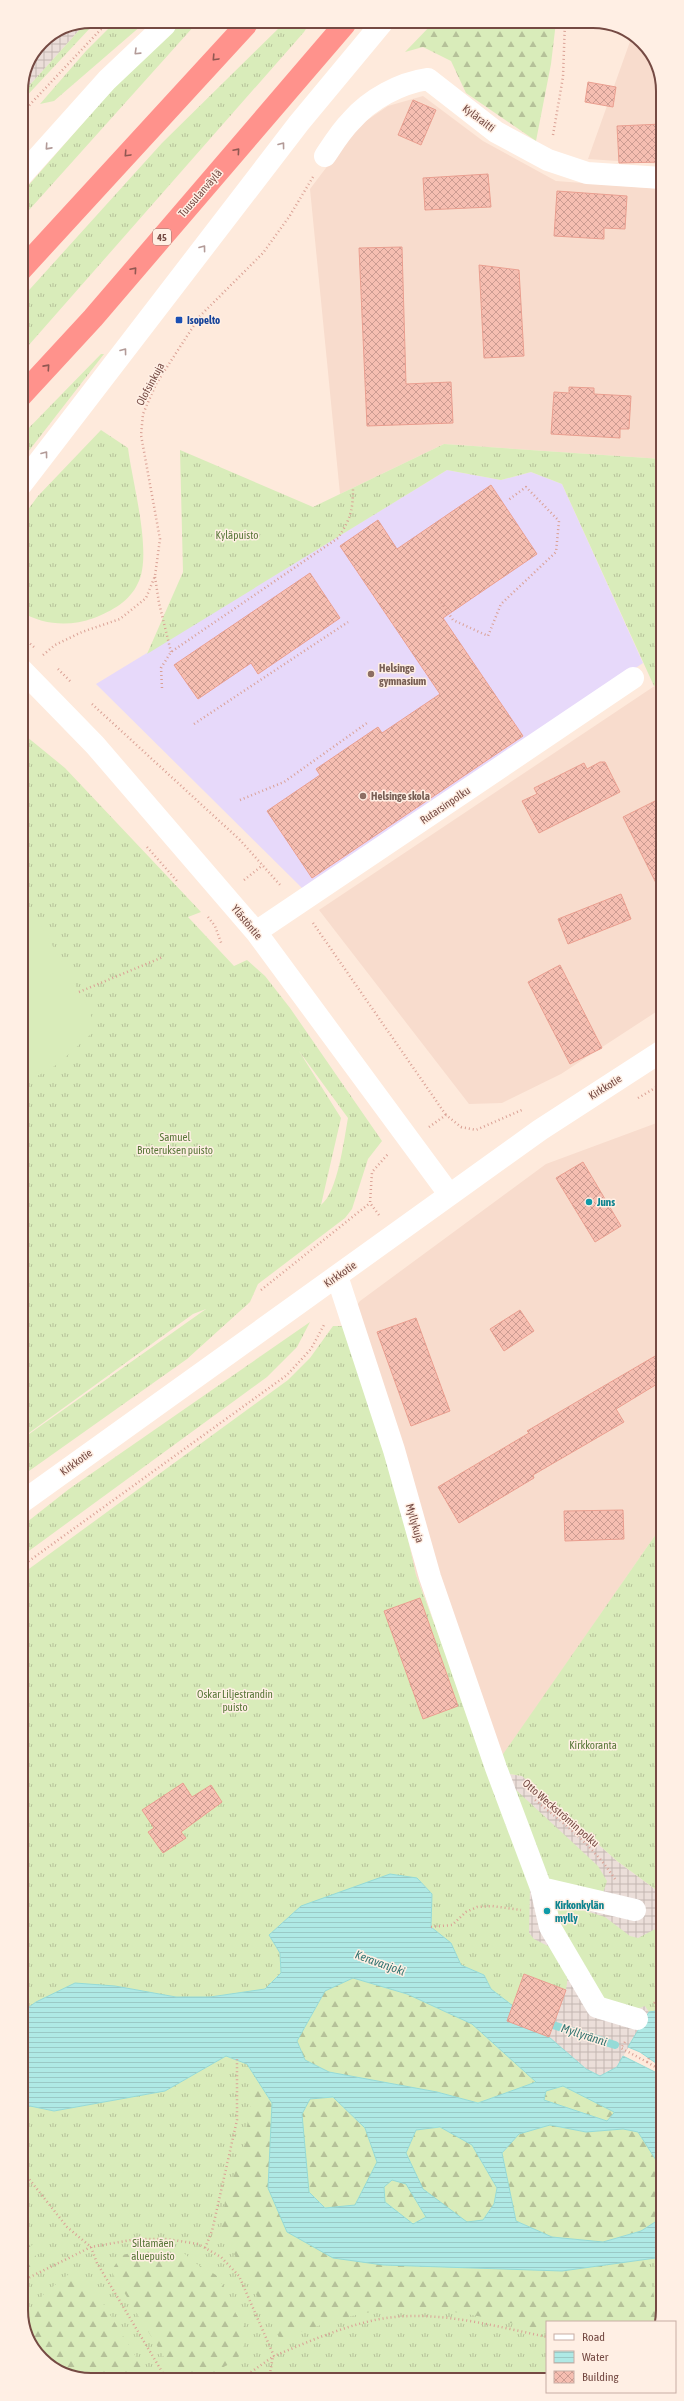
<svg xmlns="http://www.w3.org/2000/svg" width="684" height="2401" font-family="'Asap Condensed',sans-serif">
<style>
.residential{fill:#f8dccd}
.industrial{fill:url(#industrial-grid)}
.education{fill:#e7d9fa}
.grass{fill:url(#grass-tufts);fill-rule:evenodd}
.forest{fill:url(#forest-firs)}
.pitch{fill:#d9ecba}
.water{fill:url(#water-rules);stroke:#95dbd7;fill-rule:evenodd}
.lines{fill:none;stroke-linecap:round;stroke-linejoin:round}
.stream{stroke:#95dbd7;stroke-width:8}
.building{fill:url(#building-cross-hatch);stroke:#ea9f90}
.path{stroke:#daa195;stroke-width:2.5;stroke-dasharray:1 3;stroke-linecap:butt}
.minor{stroke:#fff;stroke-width:22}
.highway{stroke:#ff928c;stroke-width:22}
.oneway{stroke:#b39b98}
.oneway2{stroke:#915852}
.transit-dot{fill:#1a4fb4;stroke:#ffefe4;stroke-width:1.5}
.education-dot{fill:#8d6e63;stroke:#ffefe4;stroke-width:1.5}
.culture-dot{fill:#0f9aa8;stroke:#ffefe4;stroke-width:1.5}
.labels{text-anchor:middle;stroke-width:3;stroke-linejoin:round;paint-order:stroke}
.shield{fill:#ffefe4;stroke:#9e7c73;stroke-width:1}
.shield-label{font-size:10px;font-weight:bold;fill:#754a43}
.street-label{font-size:11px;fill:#754a43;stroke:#ffefe4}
.transit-label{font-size:11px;font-weight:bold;fill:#164399;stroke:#ffefe4;text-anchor:start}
.park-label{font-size:11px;fill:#587638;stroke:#ffefe4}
.education-label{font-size:11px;font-weight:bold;fill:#785e54;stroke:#ffefe4;text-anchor:start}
.culture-label{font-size:11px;font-weight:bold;fill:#0d838f;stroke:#ffefe4;text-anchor:start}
.water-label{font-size:12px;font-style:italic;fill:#347572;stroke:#ffefe4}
.rim{fill:none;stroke:#754a43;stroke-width:2}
</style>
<defs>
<pattern id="industrial-grid" width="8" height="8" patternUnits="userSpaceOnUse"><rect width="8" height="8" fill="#ebded9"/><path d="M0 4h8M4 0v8" fill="none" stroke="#c3b6b2"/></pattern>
<pattern id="grass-tufts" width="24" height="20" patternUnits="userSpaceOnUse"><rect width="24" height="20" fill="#d9ecba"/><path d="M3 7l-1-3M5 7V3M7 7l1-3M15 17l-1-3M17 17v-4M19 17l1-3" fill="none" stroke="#b5c199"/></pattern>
<pattern id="forest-firs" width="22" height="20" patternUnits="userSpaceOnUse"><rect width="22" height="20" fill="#d9ecba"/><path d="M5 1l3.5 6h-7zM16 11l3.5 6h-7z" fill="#b5c199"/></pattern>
<pattern id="water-rules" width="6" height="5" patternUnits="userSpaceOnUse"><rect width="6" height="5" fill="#afe9e5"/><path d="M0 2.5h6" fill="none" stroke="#9ac9c6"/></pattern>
<pattern id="building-cross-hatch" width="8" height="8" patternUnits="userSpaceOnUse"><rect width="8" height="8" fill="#f6beb1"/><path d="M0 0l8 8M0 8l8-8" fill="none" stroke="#cc9c92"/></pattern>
</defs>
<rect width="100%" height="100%" fill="#feeadc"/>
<path class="residential" d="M632 36 639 38 662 77V164L588 159Z
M423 96 483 141 556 181 662 189V459L444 444 340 494 310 189 357 127 388 106Z
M662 681V1008L561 1074 502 1103 469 1104 319 910Z
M662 1121 663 1524 492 1771 416 1575 385 1436 351 1332 341 1326 360 1301 546 1164Z"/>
<path class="industrial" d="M64 26H83L28 87 23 83 26 64 42 41Z
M492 1771 522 1776 617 1861 663 1895V2010L649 2012 617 2067 600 2076 586 2069 549 2037 507 2021Z"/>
<path class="education" d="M447 470 501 480 531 472 562 484 643 663 304 890 96 684Z"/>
<path class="grass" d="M283 24H309L304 32 21 354V299L162 143Z
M142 25 54 101 40 104 86 51 111 26Z
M178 25H195L21 219V194L117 84Z
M83 26H92L21 102 22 83 28 87Z
M101 354H104L21 461V436Z
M101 430 128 448C132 481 153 555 138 583 130 601 112 611 94 618 69 627 44 625 21 612V519L38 496Z
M444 444 662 459V681L654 686 562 484 531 472 501 480 447 470 147 654 183 572 180 450 313 507Z
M21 732 65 768 201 912 188 917 234 966 247 960 265 976 290 1008 382 1141 368 1159 352 1209 345 1218 258 1284 250 1302 187 1359 22 1476V1439L206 1309 193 1314 22 1438ZM299 1051 348 1118C344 1139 338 1192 321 1205L341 1118Z
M310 1322 297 1347 267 1377 22 1556V1526L69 1489Z
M333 1326H341L351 1331 385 1436 416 1575 466 1708 492 1770 663 1524V1895L617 1861 522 1776 492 1771 530 1887 529 1933 534 1939 560 1952 568 1975 566 1990 525 1974 513 2006 491 1989 484 1975 461 1965 451 1943 431 1927 432 1894 417 1878 301 1906 269 1935 280 1953 281 1973 266 1989 210 1997H176L115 1986 36 2002 22 2012V1574L288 1380 310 1358Z
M515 1789 598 1866 607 1881 603 1893 554 1886 540 1873Z
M557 1902 605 1917 630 1936 638 1938 663 1925V2010L649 2012 645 2006 637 2009 597 1996C587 1980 547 1918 557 1902Z
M226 2056 247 2064 562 2271 663 2257V2310L659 2322H547V2379L86 2380 45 2363 22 2324V2108L30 2106 54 2111 165 2091Z"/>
<path class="forest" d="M556 22 551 64 536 141 466 93 451 61 423 47 405 52 433 23Z
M353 1978 407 1994 472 2024 537 2082 478 2103 437 2092 329 2072 305 2060 297 2041 325 1991Z
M259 2083 272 2103 268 2188 333 2258 383 2265 562 2271 647 2260 659 2322H547V2332C496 2319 429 2302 376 2311 344 2316 311 2329 280 2338L221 2230 225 2201 244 2147 252 2093Z
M563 2086 615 2112 607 2121 544 2100 546 2091Z
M333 2097 365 2128 377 2163 355 2205 325 2208 309 2192 302 2114 310 2099Z
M550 2125 586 2132 623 2129 638 2132 663 2171V2217L641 2231 603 2242 552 2237 516 2221 502 2153 519 2134Z
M440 2127 472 2145 497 2188 494 2204 483 2220 467 2222 422 2189 406 2153 416 2130Z
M392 2180 406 2184 427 2217 413 2224 385 2202 384 2187Z
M22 2241H30L40 2268 22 2274Z
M178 2248 195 2263 216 2275 227 2292 236 2314 246 2328C245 2353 241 2360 217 2370L216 2380H178L111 2271 122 2255 149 2249Z
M69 2274 96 2292 150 2380H86L45 2363 22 2324V2318L45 2293Z"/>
<path class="pitch" d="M22 902 41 926 91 1012 92 1033 58 1064 22 1085Z"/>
<path class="water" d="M390 1874 417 1878 432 1894 431 1927 451 1943 461 1965 484 1975 491 1989 513 2006 507 2021 549 2037 586 2069 600 2076 617 2067 623 2056 663 2076V2171L638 2132 623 2129 586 2132 550 2125 519 2134 502 2153 516 2221 552 2237 603 2242 641 2231 663 2217V2257L562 2271 383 2265 333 2258 287 2232 268 2188 272 2103 247 2064 226 2056 165 2091 54 2111 30 2106 22 2108V2012L36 2002 75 1983 115 1986 176 1997H210L265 1989 281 1973 280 1953 269 1935 301 1906ZM353 1978 407 1994 472 2024 536 2082 478 2103 437 2092 329 2072 305 2060 297 2041 325 1991ZM563 2086 614 2112V2113L607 2121 544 2100 546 2091ZM333 2097 365 2128 377 2162 355 2205 325 2208 309 2192 302 2114 310 2099ZM440 2127 472 2145 497 2188 494 2204 483 2220 467 2222 423 2189 406 2153 416 2130ZM392 2180 406 2184 426 2217 413 2224 385 2202 384 2187Z
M663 2010V2068L640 2052 628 2047 649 2012Z"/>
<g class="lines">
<path class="stream" d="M553 2025 615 2045"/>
</g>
<path class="building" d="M588 82 616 87 613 107 585 102Z
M413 100 436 110 421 145 398 135Z
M662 124V162L619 163 617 126Z
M488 174 491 207 425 210 423 178Z
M557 191 627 196 625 229 604 228V239L554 236Z
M402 247 406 384 451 382 453 423 367 426 359 248Z
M479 265 519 270 524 356 484 358Z
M569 387 594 388V394L631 396 629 429H620V438L551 434 554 392 569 393Z
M491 485 537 554 443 618 523 736 312 878 267 811 320 775 316 769 378 727 382 733 440 694 340 546 378 520 397 549Z
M310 573 340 618 258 674 251 663 198 699 174 665Z
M600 762H605L620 792 539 833 522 801 537 794 534 788 584 763 587 769Z
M655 801 662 815V895L623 817Z
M621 894 631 919 568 944 558 919Z
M560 965 602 1048 570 1064 528 982Z
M583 1162 621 1226 595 1242 556 1178Z
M520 1310 534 1331 504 1351 490 1329Z
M416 1318 450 1411 411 1426 377 1332Z
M662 1352V1381L616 1409 624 1422 533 1475 534 1478 459 1523 438 1487 529 1433 527 1431Z
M623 1510 624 1539 565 1541 564 1511Z
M420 1598 458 1706 423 1719 384 1611Z
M183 1783 192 1797 211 1785 222 1802 181 1832 186 1838 163 1853 148 1832 154 1828 142 1810Z
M524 1974 566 1990 549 2037 507 2021Z"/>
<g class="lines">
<path class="path" d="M21 114 104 26
M553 135 563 77 565 21
M155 577 159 603 171 652
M439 599 453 620 488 636 501 604 556 552 559 521 526 487 507 501
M21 636 34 647
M43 655 55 645 82 632 120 619 146 598 155 576 160 539 141 435 143 414 156 384 200 316 263 253 289 217 313 177
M58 669 72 683
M162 688 161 668 171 652 338 538C351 518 353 510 353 487
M92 704 240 840 281 886
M194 724 348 622
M240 800 284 782 367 723
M147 847 177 881
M244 880 263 865
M208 917 215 926 222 945
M313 923 446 1115
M79 992 163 957
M638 1098 662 1084
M429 1127 446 1115 461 1127 476 1130 524 1109
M379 1215 370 1203 372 1172 388 1154
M261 1290 370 1203
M22 1566 287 1375 311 1349 325 1323
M535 1800C565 1824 594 1847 615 1879
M431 1927 452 1925 466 1912 477 1907 492 1906 521 1910
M654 2003 663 1994
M625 2042 621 2048 647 2062 649 2058
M647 2062 657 2068
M22 2170 67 2227 91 2247 97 2263 167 2380
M205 2248 212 2231 237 2120V2059
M22 2281 91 2247 137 2239H167L198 2244 221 2257 239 2276 274 2356C308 2342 343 2326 380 2319 435 2309 494 2326 547 2337
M241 2379 274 2356
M269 2379 273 2356"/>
<path class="minor" d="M325 156C333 144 341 131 351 121 370 99 400 83 428 79L496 132 548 160 587 173 662 178
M21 176 107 80 165 25
M21 485 299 123 382 23
M21 669 95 745 256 932 449 1194
M256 932 633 678
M337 1276 394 1450 430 1577 496 1768 541 1888 550 1927 597 2007 637 2019
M22 1502 540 1130 662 1051
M541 1888 635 1910"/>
<path class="highway" d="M21 270 246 25
M21 396 93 318 345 24"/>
</g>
<defs><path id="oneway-chevron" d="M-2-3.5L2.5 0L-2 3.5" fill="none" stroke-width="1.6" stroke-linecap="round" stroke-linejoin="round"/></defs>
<g class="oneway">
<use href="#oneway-chevron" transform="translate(137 52) rotate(136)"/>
<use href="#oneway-chevron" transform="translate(282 145) rotate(-53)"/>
<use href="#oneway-chevron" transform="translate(48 147) rotate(132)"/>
<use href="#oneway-chevron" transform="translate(203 248) rotate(-53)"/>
<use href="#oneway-chevron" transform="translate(124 351) rotate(-53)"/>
<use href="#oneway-chevron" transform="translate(45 454) rotate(-53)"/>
</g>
<g class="oneway2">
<use href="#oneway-chevron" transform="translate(215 58) rotate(133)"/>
<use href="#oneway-chevron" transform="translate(237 151) rotate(-49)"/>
<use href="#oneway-chevron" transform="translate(127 154) rotate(133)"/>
<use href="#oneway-chevron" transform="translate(134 270) rotate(-49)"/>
<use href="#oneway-chevron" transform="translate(47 367) rotate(-48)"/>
</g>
<rect class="transit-dot" x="175" y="316" width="8" height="8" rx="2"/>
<g class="education-dot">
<circle cx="371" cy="674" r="4"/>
<circle cx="363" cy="796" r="4"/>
</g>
<g class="culture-dot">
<circle cx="589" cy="1202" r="4"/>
<circle cx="547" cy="1911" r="4"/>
</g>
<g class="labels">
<rect class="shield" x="153" y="229" width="18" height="16" rx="3"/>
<g class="shield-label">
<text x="162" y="241">45</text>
</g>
<g class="street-label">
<text transform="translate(479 118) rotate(37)" y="4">Kyläraitti</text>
<text transform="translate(200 193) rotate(-49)" y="4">Tuusulanväylä</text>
<text transform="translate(150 384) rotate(-62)" y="4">Olofsinkuja</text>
<text transform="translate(445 805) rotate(-34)" y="4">Rutarsinpolku</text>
<text transform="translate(247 922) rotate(50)" y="4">Ylästöntie</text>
<text transform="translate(605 1087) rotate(-32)" y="4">Kirkkotie</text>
<text transform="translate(340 1274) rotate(-35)" y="4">Kirkkotie</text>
<text transform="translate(76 1462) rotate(-36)" y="4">Kirkkotie</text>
<text transform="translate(415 1523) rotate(74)" y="4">Myllykuja</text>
<text transform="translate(561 1813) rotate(41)" y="4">Otto Weckströmin polku</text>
</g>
<g class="transit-label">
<text x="187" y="324">Isopelto</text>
</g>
<g class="park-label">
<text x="237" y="539">Kyläpuisto</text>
<text x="175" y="1141">Samuel<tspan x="175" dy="13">Broteruksen puisto</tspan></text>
<text x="235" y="1698">Oskar Liljestrandin<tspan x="235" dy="13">puisto</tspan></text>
<text x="593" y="1749">Kirkkoranta</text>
<text x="153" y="2247">Siltamäen<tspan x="153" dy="13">aluepuisto</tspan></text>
</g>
<g class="education-label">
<text x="379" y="672">Helsinge<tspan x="379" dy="13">gymnasium</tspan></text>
<text x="371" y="800">Helsinge skola</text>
</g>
<g class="culture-label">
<text x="597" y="1206">Juns</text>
<text x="555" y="1909">Kirkonkylän<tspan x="555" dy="13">mylly</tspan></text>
</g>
<g class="water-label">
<text transform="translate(380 1963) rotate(20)" y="4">Keravanjoki</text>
<text transform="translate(584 2035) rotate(18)" y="4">Myllyränni</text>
</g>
</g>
<path d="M0 0H684V2401H0ZM91 28H593A63 63 0 0 1 656 91V2310A63 63 0 0 1 593 2373H91A63 63 0 0 1 28 2310V91A63 63 0 0 1 91 28Z" fill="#ffefe4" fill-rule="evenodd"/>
<path class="rim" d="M91 28H593A63 63 0 0 1 656 91V2310A63 63 0 0 1 593 2373H91A63 63 0 0 1 28 2310V91A63 63 0 0 1 91 28Z"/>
<rect x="546" y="2321" width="130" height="72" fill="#ffefe4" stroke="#c8ada4"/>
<rect x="554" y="2334" width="20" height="6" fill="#ffffff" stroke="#c8ada4"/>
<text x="582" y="2341" font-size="12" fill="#754a43">Road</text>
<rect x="554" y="2351" width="20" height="12" fill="url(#water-rules)" stroke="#c8ada4"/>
<text x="582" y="2361" font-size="12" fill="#754a43">Water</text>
<rect x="554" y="2371" width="20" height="12" fill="url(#building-cross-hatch)" stroke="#c8ada4"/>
<text x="582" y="2381" font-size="12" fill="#754a43">Building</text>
</svg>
